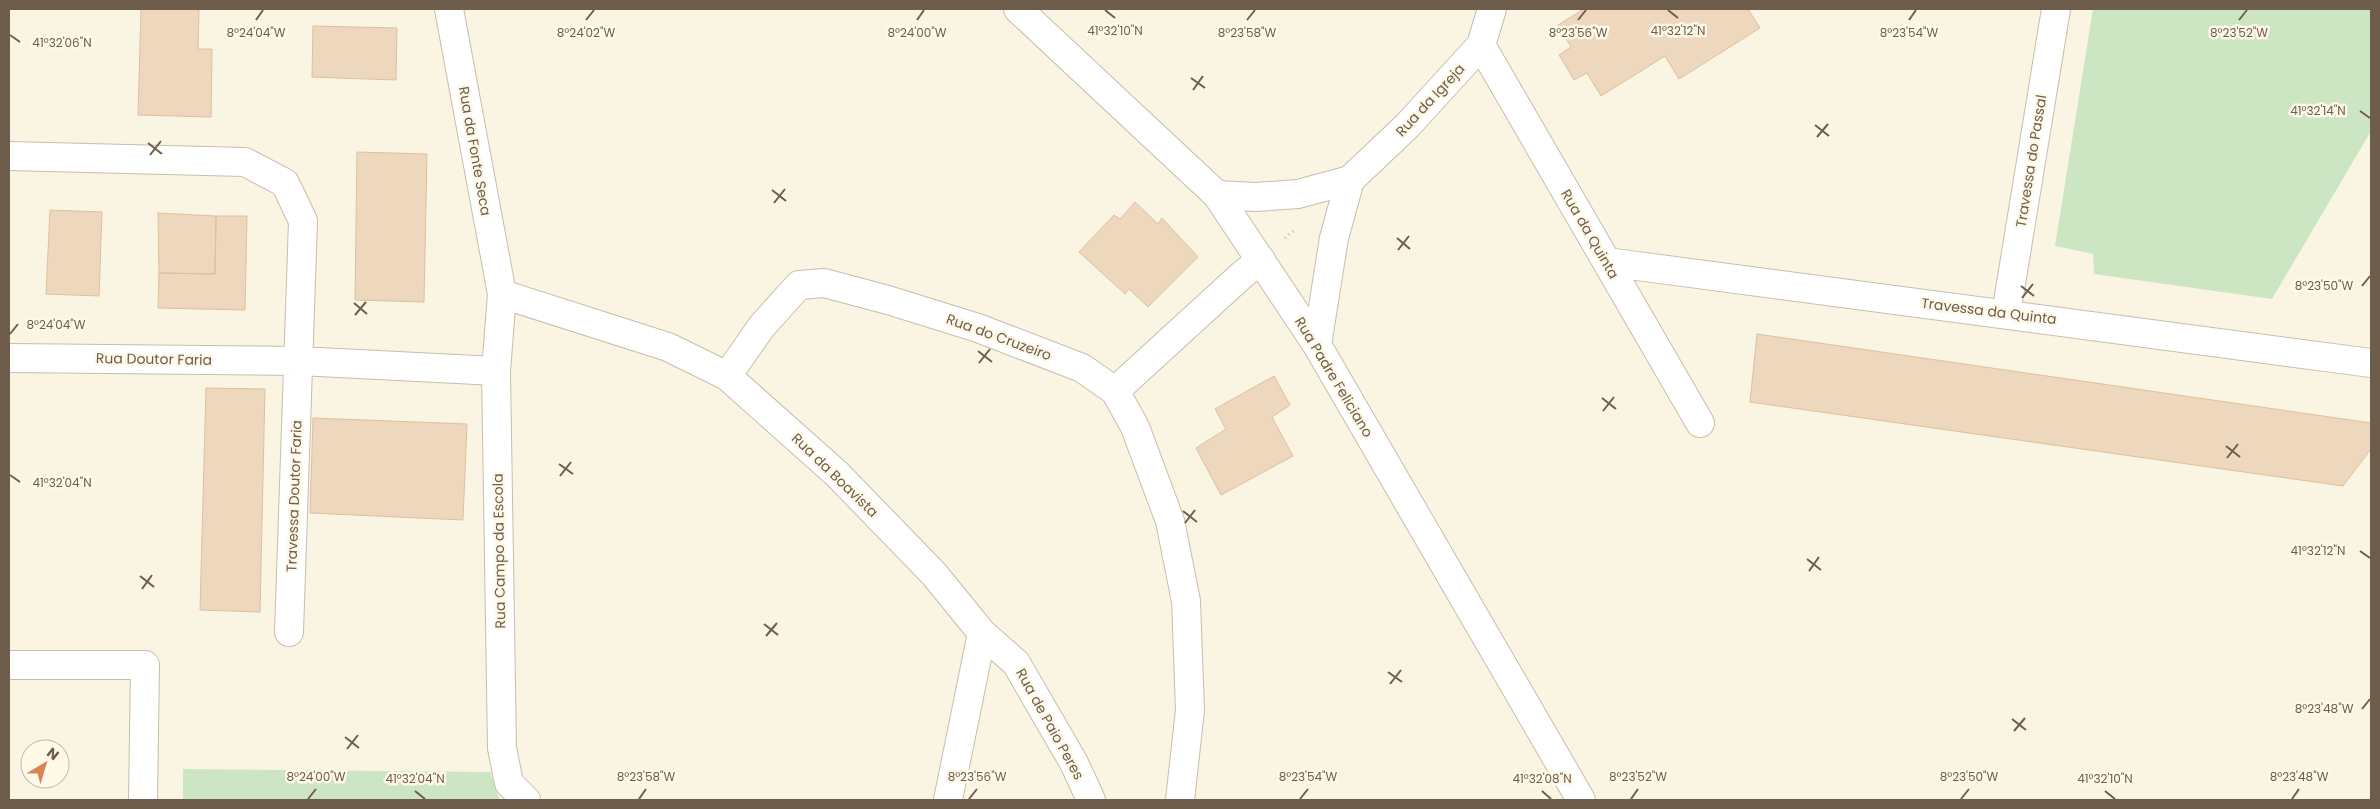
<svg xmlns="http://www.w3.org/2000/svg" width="2380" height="809" font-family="Poppins,sans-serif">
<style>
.green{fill:#cce6c3}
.building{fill:#edd7bd;stroke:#dec09f}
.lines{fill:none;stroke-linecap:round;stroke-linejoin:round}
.minor-casing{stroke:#c9bdaa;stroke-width:30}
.tertiary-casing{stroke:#c9bdaa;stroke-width:30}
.path{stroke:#d1baa1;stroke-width:3;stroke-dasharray:1 4;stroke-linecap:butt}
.minor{stroke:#fff;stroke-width:28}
.tertiary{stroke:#fff;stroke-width:28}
.ticks{fill:none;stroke:#6f5d4b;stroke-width:2}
.labels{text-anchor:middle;stroke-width:5;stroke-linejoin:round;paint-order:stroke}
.street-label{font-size:14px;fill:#6f5d4b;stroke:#fdf8e8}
.ticks-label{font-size:12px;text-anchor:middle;fill:#6f5d4b;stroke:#fdf8e8;stroke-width:5;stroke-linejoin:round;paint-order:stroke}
</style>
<rect width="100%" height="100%" fill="#faf4e3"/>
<path class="green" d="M2093 9H2371V131L2272 299 2094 274 2093 254 2055 246Z
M183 769 490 772 500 800H183Z"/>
<path class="building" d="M141 9H199L198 49H212L211 117 138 115Z
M1584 9H1748L1760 28 1679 79 1665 56 1601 96 1587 73 1574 80 1559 55 1571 47 1558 25Z
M313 26 397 28 396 80 312 77Z
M357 152 427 154 424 302 355 300Z
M1135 202 1158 224 1162 218 1198 257 1148 307 1129 289 1125 294 1079 252 1114 215 1120 219Z
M50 210 102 212 99 296 46 294Z
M158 213 216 216 215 274 159 273Z
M216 216H247L245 310 158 308 159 273 215 274Z
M1757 334 2371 423V449L2343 486 1750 402Z
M1274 376 1290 405 1272 417 1293 456 1221 495 1196 448 1226 429 1215 409Z
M206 388 265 389 260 612 200 610Z
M313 418 467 424 463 520 310 513Z"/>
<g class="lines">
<g class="minor-casing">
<path id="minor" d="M449 9 502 294 496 371 502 748 509 783 526 800
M1481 45 1700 423
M9 156 245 162 285 183 303 221 289 632
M1217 195 1256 197 1298 194 1350 180 1407 126 1481 45 1492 9
M1607 262 2371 363
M502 294 668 347 727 376 837 474 934 574 982 633 1016 663 1074 763 1091 800
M2006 314 2056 9
M1317 345 1334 238 1350 180
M9 358 299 361 496 371
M727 376 762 326 799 285 824 283 888 300 978 328 1082 368 1115 391 1135 427 1170 521 1186 601 1190 710 1180 800
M1115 391 1243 274 1261 260
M9 665H145L143 800
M948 800 982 633"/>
</g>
<g class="tertiary-casing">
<path id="tertiary" d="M1018 9 1217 195 1317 345 1581 800"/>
</g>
<path class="path" d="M1285 238 1296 229"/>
<use href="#minor" class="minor"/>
<use href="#tertiary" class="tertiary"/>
</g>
<path class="ticks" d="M1105 10 1115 18M1668 10 1678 18M256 20 263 10M586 20 594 10M917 20 924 10M1247 20 1255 10M1578 20 1586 10M1909 20 1916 10M2239 20 2247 10M10 35 20 42M1191 78 1205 88M1193 90 1203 76M2360 111 2370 118M1815 125 1829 136M1817 137 1828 124M148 143 162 154M150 155 161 141M772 190 786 201M774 203 785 189M1397 238 1410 249M1398 250 1409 236M2021 286 2034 296M2362 286 2370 276M2022 298 2033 284M354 303 367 314M355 315 366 302M10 334 18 324M978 351 992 362M979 363 990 349M1602 398 1616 409M1603 411 1614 397M2226 446 2240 457M2227 458 2238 444M559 464 573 474M10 475 20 482M560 476 571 462M1183 511 1197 522M1185 523 1195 510M2360 551 2370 558M1807 559 1821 570M1809 571 1819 557M140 576 154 587M142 589 152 575M764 624 778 635M766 636 777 623M1388 672 1402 682M1390 684 1401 670M2362 709 2370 699M2012 719 2026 730M2014 731 2025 718M345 737 359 748M347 749 358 735M415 791 425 799M1542 791 1551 799M2105 791 2115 799M308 799 316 789M639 799 646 789M969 799 977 789M1300 799 1308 789M1631 799 1638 789M1961 799 1969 789M2292 799 2299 789"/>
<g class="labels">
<g class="street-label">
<text transform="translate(1430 100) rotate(-47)" y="5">Rua da Igreja</text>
<text transform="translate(475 151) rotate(80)" y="5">Rua da Fonte Seca</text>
<text transform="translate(2031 161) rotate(-81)" y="5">Travessa do Passal</text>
<text transform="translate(1590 234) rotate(60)" y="5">Rua da Quinta</text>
<text transform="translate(1989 311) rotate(7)" y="5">Travessa da Quinta</text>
<text transform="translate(999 337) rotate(20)" y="5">Rua do Cruzeiro</text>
<text transform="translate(154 359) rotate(1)" y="5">Rua Doutor Faria</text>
<text transform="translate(1334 377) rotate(59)" y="5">Rua Padre Feliciano</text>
<text transform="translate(835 475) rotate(44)" y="5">Rua da Boavista</text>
<text transform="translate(294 496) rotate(-88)" y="5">Travessa Doutor Faria</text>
<text transform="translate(499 551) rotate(-91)" y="5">Rua Campo da Escola</text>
<text transform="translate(1050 724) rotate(61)" y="5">Rua de Paio Peres</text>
</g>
</g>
<g class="ticks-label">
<text x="1115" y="35">41°32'10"N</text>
<text x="1678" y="35">41°32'12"N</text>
<text x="586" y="37">8°24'02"W</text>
<text x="917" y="37">8°24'00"W</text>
<text x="1247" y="37">8°23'58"W</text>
<text x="1578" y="37">8°23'56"W</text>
<text x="1909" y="37">8°23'54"W</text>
<text x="2239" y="37">8°23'52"W</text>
<text x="256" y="37">8°24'04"W</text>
<text x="62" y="47">41°32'06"N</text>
<text x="2318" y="115">41°32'14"N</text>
<text x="2324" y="290">8°23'50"W</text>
<text x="56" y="329">8°24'04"W</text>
<text x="62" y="487">41°32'04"N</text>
<text x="2318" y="555">41°32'12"N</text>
<text x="2324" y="713">8°23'48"W</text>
<text x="316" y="781">8°24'00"W</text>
<text x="646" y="781">8°23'58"W</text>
<text x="977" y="781">8°23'56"W</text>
<text x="1308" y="781">8°23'54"W</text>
<text x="1638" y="781">8°23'52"W</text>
<text x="1969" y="781">8°23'50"W</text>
<text x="2299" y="781">8°23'48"W</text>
<text x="415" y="783">41°32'04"N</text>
<text x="1542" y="783">41°32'08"N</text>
<text x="2105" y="783">41°32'10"N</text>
</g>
<rect width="2380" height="809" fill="none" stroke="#6f5d4b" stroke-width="20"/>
<g transform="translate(45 764) rotate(38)"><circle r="24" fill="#fdf8e8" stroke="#c4baa9"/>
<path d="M0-4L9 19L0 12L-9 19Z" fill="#da8452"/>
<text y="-8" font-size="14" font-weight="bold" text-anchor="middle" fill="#6f5d4b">N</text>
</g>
</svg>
